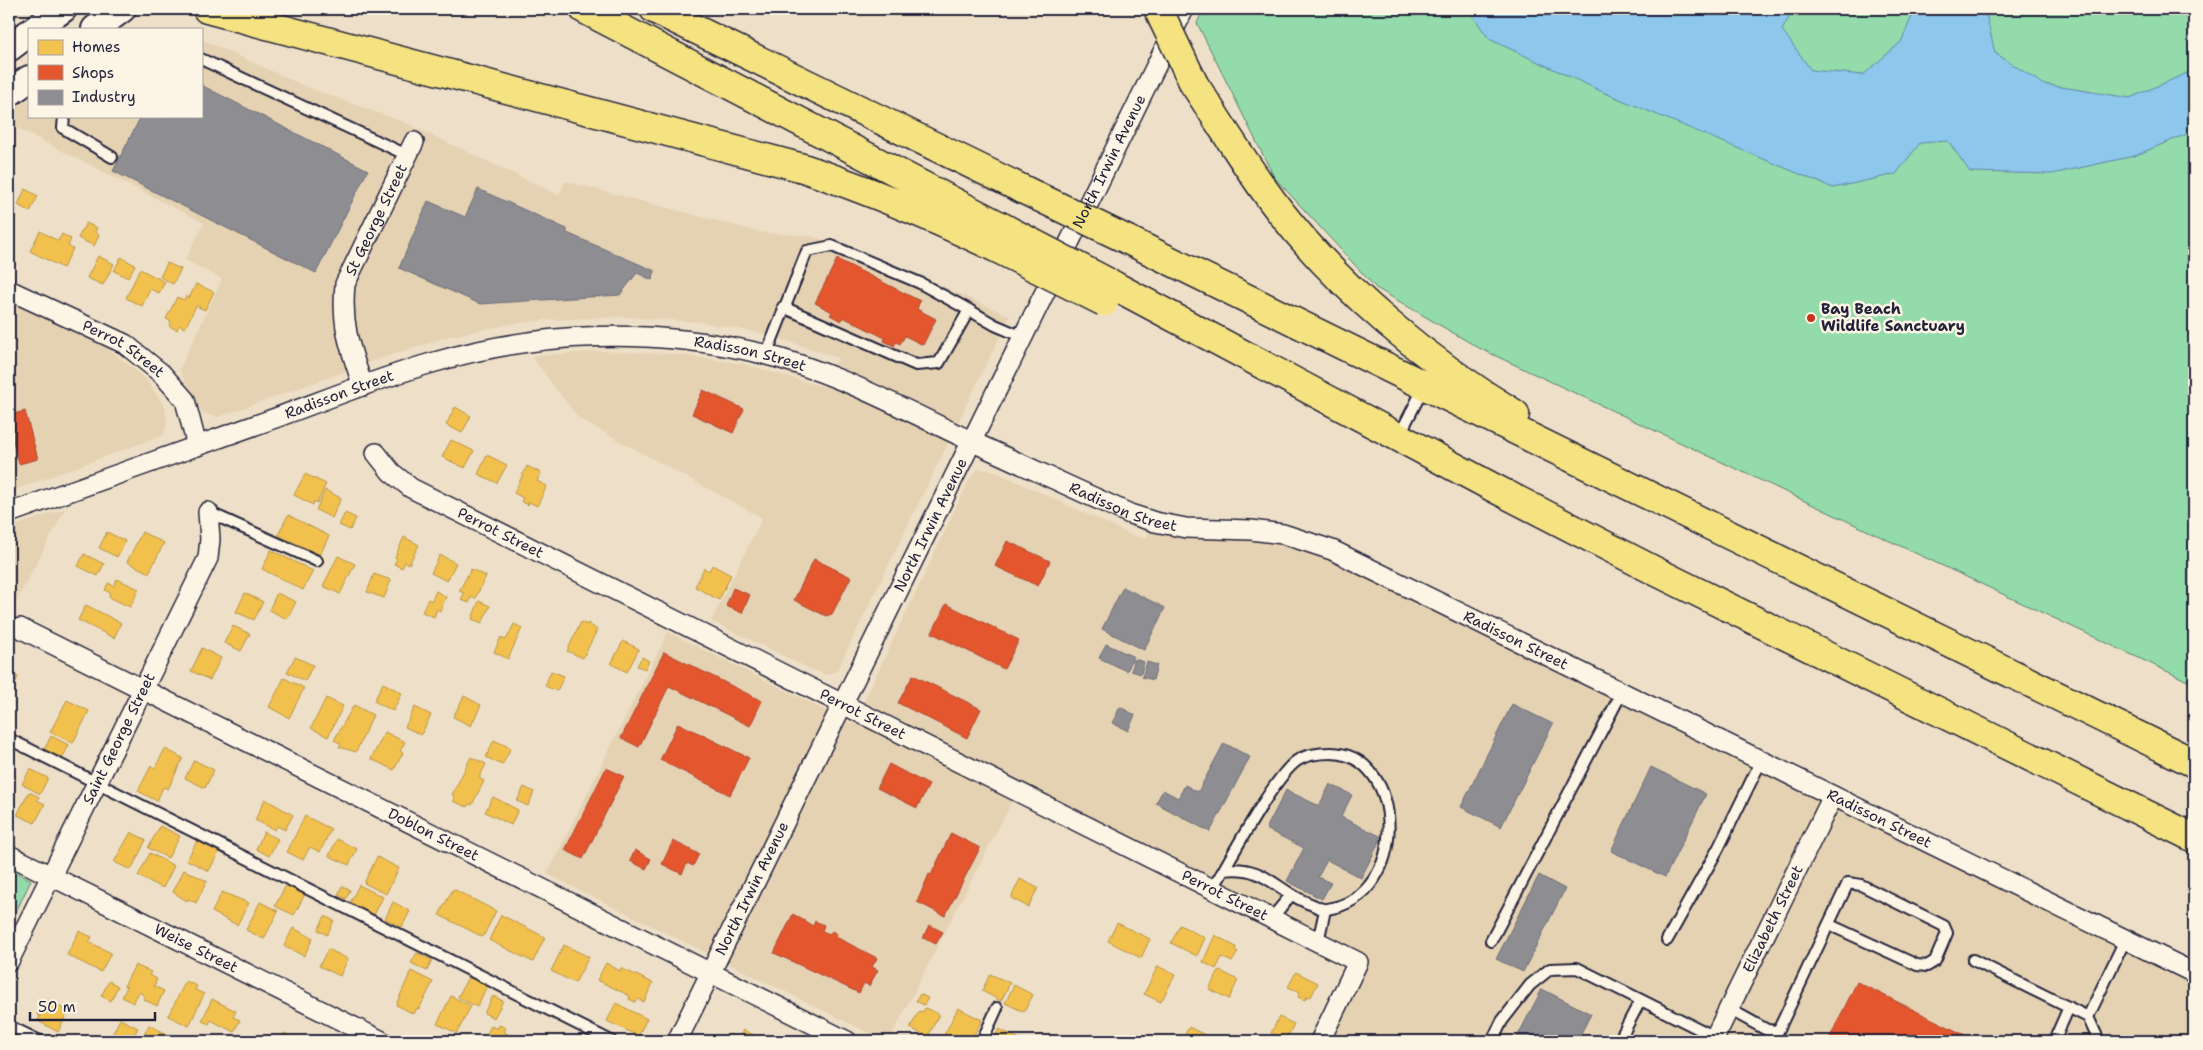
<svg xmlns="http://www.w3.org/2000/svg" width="2203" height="1050" font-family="'Shantell Sans',sans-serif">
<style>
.built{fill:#e5d2b3}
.green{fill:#93dbaa;stroke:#5a7e72}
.water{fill:#8dc7ec;stroke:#6285a5}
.homes{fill:#f2c14e;stroke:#b49148}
.shops{fill:#e4572e;stroke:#aa4732}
.industry{fill:#8d8d92;stroke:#6d6d78}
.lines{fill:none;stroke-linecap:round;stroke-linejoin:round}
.service-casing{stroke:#22223b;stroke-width:14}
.minor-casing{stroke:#22223b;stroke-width:22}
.secondary-casing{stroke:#22223b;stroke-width:30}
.motorway-casing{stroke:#22223b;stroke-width:31}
.service{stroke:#fcf5e5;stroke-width:10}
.minor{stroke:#fcf5e5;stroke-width:19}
.secondary{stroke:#fcf5e5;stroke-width:26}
.motorway{stroke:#f5e382;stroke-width:28}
.motorway-bridge-casing{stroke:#22223b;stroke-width:31;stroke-linecap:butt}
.motorway-bridge{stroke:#f5e382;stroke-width:28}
.poi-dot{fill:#c8321e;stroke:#fcf5e5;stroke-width:2}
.labels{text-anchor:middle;stroke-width:5;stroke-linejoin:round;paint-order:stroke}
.street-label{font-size:15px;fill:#22223b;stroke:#fcf5e5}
.poi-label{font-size:15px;font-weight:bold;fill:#22223b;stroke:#fcf5e5;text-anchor:start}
</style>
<rect width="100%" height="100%" fill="#eee0c8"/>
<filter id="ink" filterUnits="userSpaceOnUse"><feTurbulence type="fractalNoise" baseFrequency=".02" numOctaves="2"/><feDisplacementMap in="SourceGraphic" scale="10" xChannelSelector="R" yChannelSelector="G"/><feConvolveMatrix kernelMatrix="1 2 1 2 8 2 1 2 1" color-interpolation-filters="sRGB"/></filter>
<g filter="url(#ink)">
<path class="built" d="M201 39 307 87 406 123 559 195 565 181 760 232 811 236 869 254 1010 316 837 671 827 675 810 669 711 621 762 518 579 419 531 356 601 351 676 354 744 364 824 387 838 358 766 334 699 322 620 317 547 320 511 324 451 336 391 355 219 417 211 416 201 411 179 370 222 279 185 260 204 223 9 124V111L29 99V116H201Z
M9 295 97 339 147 380 165 407 167 423 164 435 9 492Z
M978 469 992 470 1132 535 1146 539 1155 522 1283 534 2194 973V1041H1320L1358 963 1017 792 889 1041H885L547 874 668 632 853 724 969 480Z
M66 508 18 598 9 617V528Z"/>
<path class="green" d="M1204 9H2194V684L1479 348 1376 288 1274 177 1197 23Z
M9 869 31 880 9 927Z"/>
<path class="water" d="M1468 9H1794L1782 30 1811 70 1863 75 1901 42 1915 9H1985L1995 53 2043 84 2130 98 2194 70V131L2134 156 2052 174 1970 172 1948 141 1920 143 1896 174 1833 188 1605 93 1489 39Z"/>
<path class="homes" d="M25 189 38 196 30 212 18 205Z
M9 205 17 209 9 226Z
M86 223 97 228 95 232 99 235 94 246 78 238Z
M40 231 58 241 62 234 71 239 68 246 73 249 63 268 30 251Z
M98 256 114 264 103 285 87 278Z
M121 257 135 265 128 278 114 271Z
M167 263 181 269 173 284 160 277Z
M140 269 165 282 159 293 150 289 142 306 126 298Z
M196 284 214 292 205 310 196 306 185 328 179 325 177 330 169 326 171 321 166 319 177 297 184 300 186 296 189 298Z
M455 407 471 416 462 433 446 425Z
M451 440 474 451 465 468 442 457Z
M487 455 507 465 497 483 478 474Z
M527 466 541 473 537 481 547 486 537 506 529 502 528 505 521 501 523 498 514 493Z
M305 474 326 484 317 503 314 501 313 505 294 495Z
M325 490 341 498 332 518 316 510Z
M345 513 356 518 350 530 339 525Z
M288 515 329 536 320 555 278 535Z
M107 532 125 541 117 557 99 548Z
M142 532 164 543 149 573 127 562Z
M404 537 419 545 409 564 405 562 402 568 394 564 397 559 395 557Z
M271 550 313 571 303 590 262 569Z
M84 554 104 564 98 576 78 566Z
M440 555 456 563 447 581 431 573Z
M338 556 355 564 340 594 323 586Z
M712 565 731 575 719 600 695 587 704 568 709 571Z
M471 569 486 576 475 599 471 597 469 603 461 600 464 593 459 591Z
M374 574 391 580 384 598 367 592Z
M117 579 139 589 130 607 109 597 110 593 105 590 108 583 114 586Z
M436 591 446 597 440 611 437 609 434 617 422 612 428 599 431 601Z
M245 593 263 602 254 620 236 612Z
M277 593 296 602 287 619 269 610Z
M479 601 490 606 482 623 472 619Z
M86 605 121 623 114 638 78 620Z
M581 622 587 625 588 623 597 630 583 658 567 651Z
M514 624 522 628 508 659 494 652 501 637 506 640Z
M233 626 250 634 241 651 224 643Z
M623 641 639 649 627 672 611 664Z
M202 648 221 658 210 680 191 671Z
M295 657 313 665 305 681 287 672Z
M642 657 649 661 645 669 637 666Z
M551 671 564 676 557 691 545 686Z
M9 673 18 677 9 696Z
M284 678 304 688 289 718 269 707Z
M383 683 402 693 393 711 374 701Z
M464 696 481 705 471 726 453 717Z
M326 698 343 706 328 737 311 728Z
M67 700 89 711 73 743 50 732Z
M354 705 373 715 356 752 339 747 341 744 334 740Z
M415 707 431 715 421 735 405 727Z
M385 732 405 742 400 751 403 753 394 770 371 759Z
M51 736 69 745 62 759 44 750Z
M494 740 511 748 502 765 486 757Z
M165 749 183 758 168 789 163 787 157 801 138 791 151 766 155 768Z
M471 757 486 764 479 778 484 781 472 805 469 804 467 807 453 801 455 797 452 795Z
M194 760 214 770 205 788 185 778Z
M30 769 48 778 40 794 22 784Z
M524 787 534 792 528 806 517 801Z
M29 792 39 797 37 800 45 804 35 823 17 815Z
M493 797 518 810 511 825 485 812Z
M265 799 293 815 285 830 277 826 275 830 255 820Z
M305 816 331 829 320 852 310 847 303 860 287 852Z
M160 826 180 836 168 858 148 848Z
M131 832 146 840 131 870 114 862Z
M264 832 278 839 269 856 256 849Z
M337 839 357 849 349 865 329 856Z
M197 841 219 852 209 871 187 860Z
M150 853 174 866 163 888 138 876Z
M377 857 399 868 386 894 364 883Z
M184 870 207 881 196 903 188 899 187 901 173 892Z
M1020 879 1038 888 1028 907 1011 898Z
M286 885 305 894 294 915 275 906Z
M359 885 383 897 374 915 350 903Z
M342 886 350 890 346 899 338 895Z
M453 889 496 911 483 937 439 915Z
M222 892 249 903 237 925 212 912Z
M260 902 278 911 264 939 246 930Z
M393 902 410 911 402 927 385 919Z
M501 915 545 937 533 962 489 940Z
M325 916 334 921 327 935 318 930Z
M1117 923 1150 939 1141 958 1108 941Z
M1180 925 1205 938 1197 956 1171 943Z
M293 928 313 938 304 956 284 946Z
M79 931 92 937 89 942 111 953 101 972 67 955Z
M1215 935 1236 947 1235 950 1238 952 1232 962 1222 957 1216 969 1203 962Z
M564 945 589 957 575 983 551 971Z
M328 949 348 959 340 976 319 966Z
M417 953 432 960 427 971 411 963Z
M606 963 620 971 621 968 653 983 644 1002 637 999 635 1002 629 999 630 996 597 980Z
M135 965 151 972 149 975 157 979 154 986 164 991 157 1006 143 999 145 996 139 992 133 1003 122 997 127 987 124 986Z
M1158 966 1175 975 1161 1002 1144 994Z
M1219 970 1238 980 1229 999 1209 989Z
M411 971 433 982 419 1009 417 1008 414 1014 396 1005Z
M1296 972 1318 983 1311 997 1307 996 1305 1000 1298 997 1300 992 1288 987Z
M990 974 1010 983 1001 1001 982 991Z
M468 977 487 986 477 1007 458 997Z
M109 981 118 986 111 1001 101 996Z
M186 981 197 986 195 990 204 994 189 1026 168 1016Z
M1014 985 1033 995 1024 1012 1005 1003Z
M920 994 928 998 924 1005 916 1001Z
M451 996 471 1006 457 1033 437 1024Z
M493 996 503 1001 494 1018 484 1013Z
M212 999 236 1011 233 1017 240 1020 234 1032 211 1020 209 1024 202 1021Z
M48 1001 68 1011 58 1032 38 1021 40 1016 37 1015 42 1005 45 1006Z
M616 1003 647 1019 638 1036 607 1021Z
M925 1008 939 1014 928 1037 910 1028 919 1011 923 1012Z
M958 1008 982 1020 971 1041H941Z
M1279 1017 1294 1024 1286 1040 1271 1033Z
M120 1019 138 1028 131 1041H109Z
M149 1025 171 1036 168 1041H141Z
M499 1025 506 1028 504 1032 508 1034 504 1041H483L491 1026 497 1029Z
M1189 1027 1209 1037 1207 1041H1189L1183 1038Z
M999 1029 1024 1041H993Z
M743 1030 766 1041H725L729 1034 739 1038Z
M284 1033 301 1041H280Z"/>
<path class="shops" d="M837 259 920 301 917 309 936 319 923 345 905 336 900 344 896 342 894 346 884 341 885 338 843 317 841 321 830 315 832 312 815 303Z
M703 390 744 409 733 433 692 414Z
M25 411 38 459 19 464 9 426V415Z
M1007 541 1050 561 1038 586 995 566Z
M814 559 851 577 832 614 826 616 794 600Z
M733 588 750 595 742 613 726 606Z
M946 604 1019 640 1004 669 932 633Z
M664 652 762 701 750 726 669 686 639 747 621 738Z
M913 675 981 709 967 738 898 703Z
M678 723 749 758 730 795 660 760Z
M889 764 929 785 917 808 877 788Z
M606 768 624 776 583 859 565 850Z
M951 833 980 848 945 916 917 902 929 874 931 875Z
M673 841 699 854 693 866 687 863 682 874 662 864Z
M635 850 651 859 646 869 630 861Z
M793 914 813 926 815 921 824 925 822 931 830 934 832 931 837 934 836 937 877 958 872 967 878 970 869 986 864 983 859 993 774 953Z
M929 925 943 932 936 944 923 938Z
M1857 982 1977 1041H1828Z"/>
<path class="industry" d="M201 85 368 170 316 273 113 171 141 116H201Z
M478 189 567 229V233L655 271 652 280 637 273 620 295 480 304 399 268 428 201 465 217Z
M1123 587 1165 608 1144 650 1102 629Z
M1106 644 1134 657 1127 671 1099 658Z
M1135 659 1144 662 1141 674 1131 671Z
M1147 662 1157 665 1153 680 1142 677Z
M1512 704 1553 724 1501 827 1461 807Z
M1120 707 1135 715 1128 731 1112 723Z
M1224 743 1250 757 1210 832 1156 803 1163 790 1178 798 1185 785 1198 792Z
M1651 767 1706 794 1665 877 1611 851Z
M1330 784 1352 795 1341 817 1382 837 1361 878 1327 860 1318 877 1331 883 1322 899 1287 881 1304 848 1266 829 1286 790 1319 806Z
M1539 875 1565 889 1523 972 1496 959Z
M1542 989 1591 1014 1577 1041H1515Z"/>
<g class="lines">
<g class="service-casing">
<path id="service" d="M201 59 407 155
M64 116 63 128 112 157
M783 307 916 365 939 363 969 310 995 325 1023 337
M766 355 807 251 832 246 920 283 969 310
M1399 436 1424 387
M208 512 317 561
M9 739 611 1041
M1212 890C1229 862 1275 774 1298 760 1308 754 1320 753 1331 753 1406 754 1411 897 1327 909 1323 910 1317 907 1313 905 1277 893 1266 864 1224 870
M1271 919 1291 895
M1667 940 1718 849 1761 761
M1491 941 1622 692
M1318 942 1325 910
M1973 960 2088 1017 2125 940
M1729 1009 1767 1030 1778 1031 1848 883 1861 885 1944 926 1947 933 1935 961 1927 966 1917 965 1830 925
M2088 1017 2099 1041
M9 1026 40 1041
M982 1041 997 1008
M1492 1041 1502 1021 1530 985 1550 969 1577 968 1715 1037
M1619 1041 1640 1001
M2054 1041 2069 1007
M2193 1041 2194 1038"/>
</g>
<g class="minor-casing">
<g id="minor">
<path id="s1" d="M9 290 125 344 162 374 185 400 197 446"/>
<path id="s2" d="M363 386C350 348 341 326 345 284L414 142"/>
<path id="s3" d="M376 453 391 472 411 488 1358 962 1320 1041"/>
<path id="s4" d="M9 513C95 482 181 452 267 421 322 401 378 378 435 362 540 331 653 328 759 353 835 371 903 409 973 442 1025 466 1078 490 1130 514L1155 522 1186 528 1251 530 1283 534 1332 550 2194 973"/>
<path id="s5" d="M20 628 847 1041"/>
<path id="s6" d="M9 855 382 1041"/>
<path id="s7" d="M9 961 208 558 210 539 208 512"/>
<path id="s8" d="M677 1041 1184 9"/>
<path id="s9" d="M1713 1041 1833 796"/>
</g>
</g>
<g class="secondary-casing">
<path id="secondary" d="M35 29 63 9
M95 29 122 9
M9 48 29 33
M9 93 29 79"/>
</g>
<g class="motorway-casing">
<path id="motorway" d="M207 9 803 168C868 190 930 216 992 246
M584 9 1002 227
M654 9 1020 188
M1194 84C1222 126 1248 170 1279 210 1342 291 1427 361 1515 414
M1132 242 2194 763
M1113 285 1494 488 1657 572 2194 838"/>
</g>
<use href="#service" class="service"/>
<use href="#minor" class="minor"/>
<use href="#secondary" class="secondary"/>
<use href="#motorway" class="motorway"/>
<g class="motorway-bridge-casing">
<path id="motorway-bridge" d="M1158 9 1194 84
M1020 188 1132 242
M1002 227 1113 285
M992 246 1104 302"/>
</g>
<use href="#motorway-bridge" class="motorway-bridge"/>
</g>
</g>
<circle class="poi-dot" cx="1811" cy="318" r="5"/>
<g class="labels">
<g class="street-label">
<text dy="5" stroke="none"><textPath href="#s8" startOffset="980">North Irwin Avenue</textPath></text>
<text dy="5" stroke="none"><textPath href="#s2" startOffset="176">St George Street</textPath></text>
<text dy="5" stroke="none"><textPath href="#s1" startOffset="129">Perrot Street</textPath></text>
<text dy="5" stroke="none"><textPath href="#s4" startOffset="771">Radisson Street</textPath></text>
<text dy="5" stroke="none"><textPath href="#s4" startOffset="351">Radisson Street</textPath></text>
<text dy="5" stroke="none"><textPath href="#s4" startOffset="1176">Radisson Street</textPath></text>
<text dy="5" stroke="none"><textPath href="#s8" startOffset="575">North Irwin Avenue</textPath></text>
<text dy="5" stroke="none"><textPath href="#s3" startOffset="150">Perrot Street</textPath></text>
<text dy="5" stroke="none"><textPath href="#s4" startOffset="1596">Radisson Street</textPath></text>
<text dy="5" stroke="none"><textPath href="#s3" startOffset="555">Perrot Street</textPath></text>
<text dy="5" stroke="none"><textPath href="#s7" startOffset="248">Saint George Street</textPath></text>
<text dy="5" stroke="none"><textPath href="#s4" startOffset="2001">Radisson Street</textPath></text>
<text dy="5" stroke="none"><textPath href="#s5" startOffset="462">Doblon Street</textPath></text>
<text dy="5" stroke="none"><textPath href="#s8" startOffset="170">North Irwin Avenue</textPath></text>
<text dy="5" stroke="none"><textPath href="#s3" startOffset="960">Perrot Street</textPath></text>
<text dy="5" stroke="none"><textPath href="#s9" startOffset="136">Elizabeth Street</textPath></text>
<text dy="5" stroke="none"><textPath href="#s6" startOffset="209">Weise Street</textPath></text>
</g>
<g class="poi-label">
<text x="1821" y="314">Bay Beach<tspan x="1821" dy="17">Wildlife Sanctuary</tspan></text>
</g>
</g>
<rect width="2203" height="1050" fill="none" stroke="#fcf5e5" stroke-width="30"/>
<rect x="15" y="15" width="2173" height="1020" fill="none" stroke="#22223b" stroke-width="2" filter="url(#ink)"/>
<rect x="28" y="28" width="175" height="90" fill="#fcf5e5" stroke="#a5a1a1"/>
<rect x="38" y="40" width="25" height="15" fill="#f2c14e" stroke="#a5a1a1"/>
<text x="72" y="52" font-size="15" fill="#22223b">Homes</text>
<rect x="38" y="65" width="25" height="15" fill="#e4572e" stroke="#a5a1a1"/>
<text x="72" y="78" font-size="15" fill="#22223b">Shops</text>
<rect x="38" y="90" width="25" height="15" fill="#8d8d92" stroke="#a5a1a1"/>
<text x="72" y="102" font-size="15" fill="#22223b">Industry</text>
<path d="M30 1012v8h125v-8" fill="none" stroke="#22223b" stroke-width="2.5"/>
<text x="38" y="1012" font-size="15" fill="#22223b" stroke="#fcf5e5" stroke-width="4" paint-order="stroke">50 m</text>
</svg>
